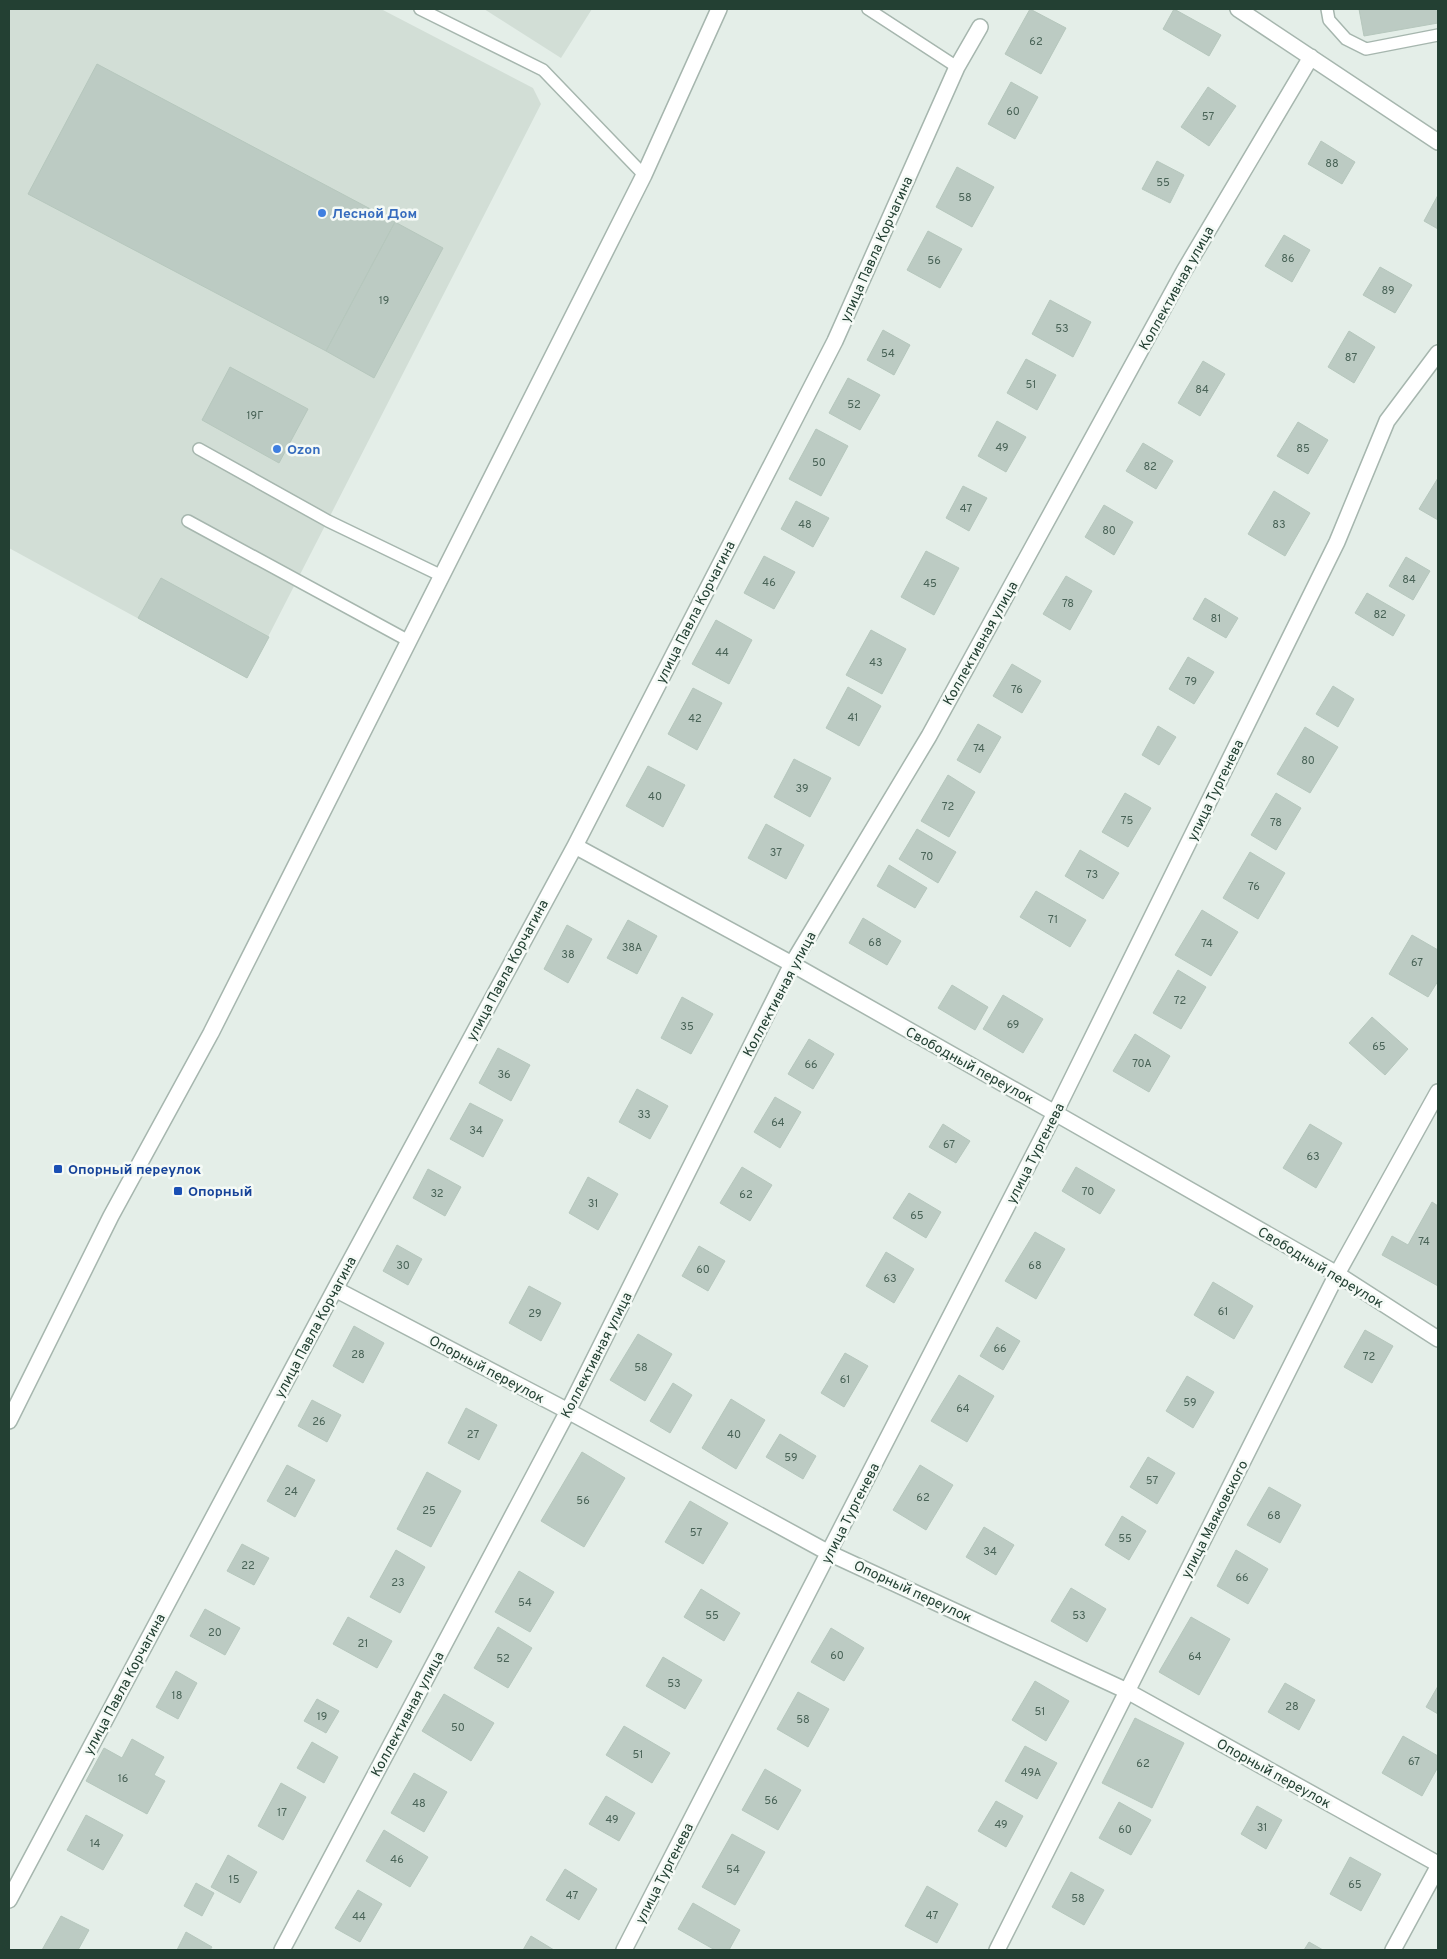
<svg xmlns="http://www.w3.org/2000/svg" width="1447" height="1959" font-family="Overpass,sans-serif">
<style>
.built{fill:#d2ded6}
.building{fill:#bccbc3;stroke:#b6c7bd}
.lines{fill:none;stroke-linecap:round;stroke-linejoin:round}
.service-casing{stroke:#a6b6ae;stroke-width:14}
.minor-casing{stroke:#a6b6ae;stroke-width:18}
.tertiary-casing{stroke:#a6b6ae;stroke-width:18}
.service{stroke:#fff;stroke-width:11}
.minor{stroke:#fff;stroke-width:15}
.tertiary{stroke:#fff;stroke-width:15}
.shop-dot{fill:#3f7fe0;stroke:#f5faf6;stroke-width:2}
.transit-dot{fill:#1a4fb4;stroke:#f5faf6;stroke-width:2}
.labels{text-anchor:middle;stroke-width:5;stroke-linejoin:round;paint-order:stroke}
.number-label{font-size:11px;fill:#496357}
.shop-label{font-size:14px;font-weight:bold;fill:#366cbe;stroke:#f5faf6;text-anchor:start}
.street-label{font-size:14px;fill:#234033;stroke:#f5faf6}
.transit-label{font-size:14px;font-weight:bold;fill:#164399;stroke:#f5faf6;text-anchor:start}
</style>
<rect width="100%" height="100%" fill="#e4eee8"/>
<path class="built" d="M9 9H381L533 88 541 104 247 678 9 548Z
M484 9H592L561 58Z"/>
<path class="building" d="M1030 9 1066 28 1041 74 1005 54Z
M1174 9 1221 35 1209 56 1163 29Z
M1359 9H1438V23L1364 36Z
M97 64 395 222 326 351 28 194Z
M1011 82 1038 97 1015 139 988 124Z
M1208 87 1236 106 1209 146 1181 127Z
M1321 141 1355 162 1342 184 1308 164Z
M1157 161 1184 175 1170 203 1142 189Z
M957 167 994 187 972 227 936 207Z
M1438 195V229L1424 221Z
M395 222 443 248 374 378 326 351Z
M928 231 962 249 940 288 907 270Z
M1284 235 1310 250 1292 282 1265 266Z
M1380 267 1412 285 1395 313 1363 295Z
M1050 300 1091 322 1073 357 1032 334Z
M883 330 910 345 894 375 867 360Z
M1349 331 1375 347 1354 383 1328 367Z
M1026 359 1056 375 1037 410 1007 393Z
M1203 361 1225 374 1200 416 1178 403Z
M230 367 308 409 279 463 202 420Z
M848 378 880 395 860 430 829 413Z
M997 421 1026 437 1006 472 978 456Z
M1298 422 1328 440 1308 474 1277 456Z
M816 429 848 446 821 496 789 479Z
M1143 443 1173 461 1156 489 1126 471Z
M1438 478V520L1419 509Z
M963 486 987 498 969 531 946 518Z
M1274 491 1310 513 1285 556 1248 534Z
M796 501 829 518 813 547 781 529Z
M1104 505 1133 522 1114 555 1085 537Z
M926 551 959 568 934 615 901 597Z
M764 556 795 572 774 609 744 593Z
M1406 557 1430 571 1413 600 1389 586Z
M1066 576 1092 591 1070 630 1043 614Z
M161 578 269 637 247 678 138 618Z
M1367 593 1405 615 1393 636 1355 613Z
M1205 598 1238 618 1226 638 1193 619Z
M716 620 752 640 729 684 692 664Z
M871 630 906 649 882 694 846 675Z
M1188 657 1214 672 1194 704 1169 689Z
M1012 664 1041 681 1022 713 993 696Z
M1333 686 1354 699 1338 727 1316 714Z
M848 687 881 706 859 746 826 728Z
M693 688 722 703 697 750 668 734Z
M978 724 1001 737 980 773 957 760Z
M1158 726 1176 737 1159 765 1142 755Z
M1305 727 1338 747 1310 793 1277 774Z
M794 759 831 778 810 817 774 797Z
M648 766 685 785 663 827 626 806Z
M948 775 975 792 949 837 921 821Z
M1125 793 1151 808 1128 847 1102 832Z
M1276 793 1301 808 1276 850 1251 835Z
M766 824 804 845 786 879 748 858Z
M917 829 956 852 938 883 899 859Z
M1080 850 1119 873 1103 899 1065 876Z
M1250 852 1285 873 1258 919 1223 898Z
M889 865 927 888 915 908 877 886Z
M1036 891 1086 920 1070 947 1020 917Z
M1202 910 1238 932 1211 976 1175 955Z
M863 918 901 941 887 965 849 943Z
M628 920 657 936 637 974 607 958Z
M567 925 592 939 568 983 544 969Z
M1412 935 1438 950V981L1428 997 1389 974Z
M1178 970 1206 987 1181 1029 1153 1013Z
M952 985 988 1007 975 1030 938 1008Z
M1003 995 1043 1019 1023 1053 983 1029Z
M682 997 713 1014 691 1054 661 1038Z
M1372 1017 1408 1049 1385 1075 1349 1043Z
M1135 1034 1170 1056 1149 1092 1113 1071Z
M809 1039 834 1054 813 1089 788 1074Z
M498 1048 530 1065 511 1101 479 1083Z
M637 1089 668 1106 650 1139 619 1122Z
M775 1097 801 1112 780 1148 754 1132Z
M470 1103 503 1120 483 1157 450 1139Z
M943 1124 970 1141 956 1163 929 1147Z
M1310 1124 1342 1143 1316 1188 1283 1168Z
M742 1167 772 1185 750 1221 720 1203Z
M1076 1167 1115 1190 1100 1214 1062 1191Z
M428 1169 461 1187 445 1216 413 1198Z
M588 1177 618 1194 598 1230 569 1213Z
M909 1193 941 1212 926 1238 893 1218Z
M1432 1202 1438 1206V1286L1382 1255 1392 1236 1408 1245Z
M1035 1232 1065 1249 1036 1299 1005 1281Z
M397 1245 422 1259 408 1285 383 1271Z
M699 1246 725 1261 708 1291 682 1276Z
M886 1252 914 1269 894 1303 866 1286Z
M1213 1282 1253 1306 1234 1339 1194 1315Z
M529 1286 561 1303 541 1341 509 1323Z
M354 1326 384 1343 363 1383 333 1366Z
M997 1327 1020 1341 1003 1370 980 1356Z
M1365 1330 1393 1346 1372 1383 1344 1367Z
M638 1334 672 1354 645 1401 610 1380Z
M845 1353 868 1366 844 1407 821 1393Z
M959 1375 994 1396 967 1442 931 1421Z
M1187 1376 1214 1392 1193 1428 1166 1411Z
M673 1383 692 1395 670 1433 650 1421Z
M731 1399 765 1420 736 1469 702 1448Z
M312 1400 341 1415 327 1442 298 1426Z
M466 1408 497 1425 479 1460 448 1443Z
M780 1434 816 1456 803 1479 766 1457Z
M582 1452 625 1478 584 1547 541 1521Z
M1148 1457 1175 1473 1157 1504 1130 1487Z
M287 1465 315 1480 295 1517 267 1501Z
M920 1465 953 1485 926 1530 893 1510Z
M427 1472 461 1491 431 1547 397 1529Z
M1269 1487 1301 1505 1280 1543 1247 1525Z
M690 1501 728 1523 703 1564 665 1542Z
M1122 1516 1146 1531 1129 1560 1105 1545Z
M984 1527 1014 1545 996 1575 966 1557Z
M242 1544 269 1558 254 1585 227 1571Z
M396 1550 425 1567 400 1613 370 1597Z
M1236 1550 1268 1569 1248 1604 1217 1586Z
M519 1571 554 1592 530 1632 495 1612Z
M1071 1588 1106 1609 1087 1642 1051 1621Z
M701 1589 740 1613 724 1641 684 1617Z
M205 1609 240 1628 225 1655 190 1636Z
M348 1617 392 1641 377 1668 333 1644Z
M1191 1617 1230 1639 1199 1695 1159 1672Z
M498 1627 532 1648 508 1688 474 1668Z
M831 1628 864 1648 844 1681 811 1662Z
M663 1657 702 1680 685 1709 646 1686Z
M176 1671 197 1683 178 1719 156 1707Z
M1035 1681 1069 1701 1046 1741 1012 1720Z
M1285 1683 1315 1700 1299 1730 1268 1712Z
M1438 1686V1714L1426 1707Z
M798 1692 829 1709 808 1747 777 1729Z
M444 1694 494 1723 471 1761 422 1731Z
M317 1699 339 1711 326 1733 304 1721Z
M1135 1718 1184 1743 1152 1808 1102 1783Z
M624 1726 670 1753 652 1783 606 1755Z
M1403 1736 1438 1756V1767L1422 1796 1382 1773Z
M132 1739 164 1757 154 1775 165 1781 147 1814 86 1781 104 1748 122 1758Z
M312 1742 338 1757 324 1783 297 1768Z
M1025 1746 1057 1763 1037 1799 1005 1781Z
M765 1769 801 1790 778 1830 742 1810Z
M414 1773 447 1792 424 1832 391 1813Z
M281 1783 306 1797 283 1840 258 1826Z
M606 1796 635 1813 619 1841 589 1824Z
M996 1801 1023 1816 1006 1847 978 1831Z
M1119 1802 1151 1820 1131 1855 1099 1838Z
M1257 1806 1282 1820 1266 1849 1241 1834Z
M86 1815 123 1835 103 1870 67 1850Z
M384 1830 428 1857 410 1887 366 1861Z
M732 1834 765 1852 735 1905 702 1887Z
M228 1855 257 1872 240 1903 211 1887Z
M1350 1857 1381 1874 1361 1911 1330 1894Z
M565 1869 597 1889 579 1920 546 1900Z
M1071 1872 1104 1890 1084 1925 1052 1907Z
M196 1883 214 1893 202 1916 184 1906Z
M927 1886 958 1904 937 1943 905 1926Z
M358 1890 382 1904 360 1942 335 1928Z
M693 1903 740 1930 729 1950H715L678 1929Z
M61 1916 89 1930 78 1950H42Z
M186 1932 212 1947 210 1950H177Z
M531 1936 554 1950H523Z
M1309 1942 1323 1950H1304Z"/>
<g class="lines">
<g class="service-casing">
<path id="service" d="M420 9 543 70 644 175
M868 9 957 67
M1327 9 1329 20 1346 39 1366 49 1438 35
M199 449 328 521 442 576
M188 521 409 641"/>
</g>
<g class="minor-casing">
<path id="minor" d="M1238 9 1438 142
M575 846 792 964 1055 1113 1337 1274 1438 1339
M335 1289 568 1411 829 1553 1127 1691 1438 1864
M9 1900 335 1289 575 846 835 341 957 67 980 27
M282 1950 568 1411 792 964 929 736 1184 271 1311 57
M624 1950 1055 1113 1337 542 1387 421 1438 353
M997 1950 1337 1274 1438 1092
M1393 1950 1438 1867"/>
</g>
<g class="tertiary-casing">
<path id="tertiary" d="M9 1421 111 1216 211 1033 644 175 719 9"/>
</g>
<use href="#service" class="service"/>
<use href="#minor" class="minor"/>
<use href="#tertiary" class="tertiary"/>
</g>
<g class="shop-dot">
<circle cx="322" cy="213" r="5"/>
<circle cx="277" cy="449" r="5"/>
</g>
<g class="transit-dot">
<rect x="53" y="1164" width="10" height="10" rx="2.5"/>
<rect x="173" y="1186" width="10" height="10" rx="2.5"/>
</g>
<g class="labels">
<g class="number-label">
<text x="1036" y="45">62</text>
<text x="1013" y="115">60</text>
<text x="1208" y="120">57</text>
<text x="1332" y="167">88</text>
<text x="1163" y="186">55</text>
<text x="965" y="201">58</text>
<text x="1288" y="262">86</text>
<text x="934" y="264">56</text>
<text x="1388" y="294">89</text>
<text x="384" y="304">19</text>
<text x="1062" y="332">53</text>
<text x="888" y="357">54</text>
<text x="1351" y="361">87</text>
<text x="1031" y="388">51</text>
<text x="1202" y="393">84</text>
<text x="854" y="408">52</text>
<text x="255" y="419">19Г</text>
<text x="1002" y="451">49</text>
<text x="1303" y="452">85</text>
<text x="819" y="466">50</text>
<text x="1150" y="470">82</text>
<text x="966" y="512">47</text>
<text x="805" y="528">48</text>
<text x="1279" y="528">83</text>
<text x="1109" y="534">80</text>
<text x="1409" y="583">84</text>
<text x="769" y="586">46</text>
<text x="930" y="587">45</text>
<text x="1068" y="607">78</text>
<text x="1380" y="618">82</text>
<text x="1216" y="622">81</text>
<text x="722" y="656">44</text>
<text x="876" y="666">43</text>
<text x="1191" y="685">79</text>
<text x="1017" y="693">76</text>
<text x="853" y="721">41</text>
<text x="695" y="722">42</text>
<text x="979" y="752">74</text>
<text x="1308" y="764">80</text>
<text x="802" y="792">39</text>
<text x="655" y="800">40</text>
<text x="948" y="810">72</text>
<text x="1127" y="824">75</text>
<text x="1276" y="826">78</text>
<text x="776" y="856">37</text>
<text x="927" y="860">70</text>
<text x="1092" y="878">73</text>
<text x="1254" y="890">76</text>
<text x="1053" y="923">71</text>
<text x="875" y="946">68</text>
<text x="1207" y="947">74</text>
<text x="632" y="951">38А</text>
<text x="568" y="958">38</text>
<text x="1417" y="966">67</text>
<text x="1180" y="1004">72</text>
<text x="1013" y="1028">69</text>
<text x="687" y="1030">35</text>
<text x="1379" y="1050">65</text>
<text x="1142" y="1067">70А</text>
<text x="811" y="1068">66</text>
<text x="504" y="1078">36</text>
<text x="644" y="1118">33</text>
<text x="778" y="1126">64</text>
<text x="476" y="1134">34</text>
<text x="949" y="1148">67</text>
<text x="1313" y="1160">63</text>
<text x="1088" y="1195">70</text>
<text x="437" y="1197">32</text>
<text x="746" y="1198">62</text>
<text x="593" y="1207">31</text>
<text x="917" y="1219">65</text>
<text x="1424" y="1245">74</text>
<text x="403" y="1269">30</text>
<text x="1035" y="1269">68</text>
<text x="703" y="1273">60</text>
<text x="890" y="1282">63</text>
<text x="1223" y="1315">61</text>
<text x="535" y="1317">29</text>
<text x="1000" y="1352">66</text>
<text x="358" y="1358">28</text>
<text x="1369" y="1360">72</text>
<text x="641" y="1371">58</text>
<text x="845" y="1383">61</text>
<text x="1190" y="1406">59</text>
<text x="963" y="1412">64</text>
<text x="319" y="1425">26</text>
<text x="473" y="1438">27</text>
<text x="734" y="1438">40</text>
<text x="791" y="1461">59</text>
<text x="1152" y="1484">57</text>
<text x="291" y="1495">24</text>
<text x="923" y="1501">62</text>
<text x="583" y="1504">56</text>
<text x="429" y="1514">25</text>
<text x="1274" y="1519">68</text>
<text x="696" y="1536">57</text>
<text x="1125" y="1542">55</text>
<text x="990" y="1555">34</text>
<text x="248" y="1569">22</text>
<text x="1242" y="1581">66</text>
<text x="398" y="1586">23</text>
<text x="525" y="1606">54</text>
<text x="712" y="1619">55</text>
<text x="1079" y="1619">53</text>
<text x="215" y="1636">20</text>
<text x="363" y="1647">21</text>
<text x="837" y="1659">60</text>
<text x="1195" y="1660">64</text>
<text x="503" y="1662">52</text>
<text x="674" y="1687">53</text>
<text x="177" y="1699">18</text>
<text x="1292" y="1710">28</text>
<text x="1040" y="1715">51</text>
<text x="322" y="1720">19</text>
<text x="803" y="1723">58</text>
<text x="458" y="1731">50</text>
<text x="638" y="1758">51</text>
<text x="1414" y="1765">67</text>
<text x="1143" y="1767">62</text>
<text x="1031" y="1776">49А</text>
<text x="123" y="1782">16</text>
<text x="771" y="1804">56</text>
<text x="419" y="1807">48</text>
<text x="282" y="1816">17</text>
<text x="612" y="1823">49</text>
<text x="1001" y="1828">49</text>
<text x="1262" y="1831">31</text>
<text x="1125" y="1833">60</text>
<text x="95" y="1847">14</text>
<text x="397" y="1863">46</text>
<text x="733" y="1873">54</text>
<text x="234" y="1883">15</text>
<text x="1355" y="1888">65</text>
<text x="572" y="1899">47</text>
<text x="1078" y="1902">58</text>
<text x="932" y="1919">47</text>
<text x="359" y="1920">44</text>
</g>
<g class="shop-label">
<text x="332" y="218">Лесной Дом</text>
<text x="287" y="454">Ozon</text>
</g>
<g class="street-label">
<text transform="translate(876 249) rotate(-66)" y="5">улица Павла Корчагина</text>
<text transform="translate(1176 288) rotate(-61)" y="5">Коллективная улица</text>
<text transform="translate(695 612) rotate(-63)" y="5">улица Павла Корчагина</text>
<text transform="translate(980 643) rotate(-61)" y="5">Коллективная улица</text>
<text transform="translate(1215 790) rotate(-64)" y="5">улица Тургенева</text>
<text transform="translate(507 970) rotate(-62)" y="5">улица Павла Корчагина</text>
<text transform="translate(779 994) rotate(-62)" y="5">Коллективная улица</text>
<text transform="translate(970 1065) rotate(29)" y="5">Свободный переулок</text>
<text transform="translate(1035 1153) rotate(-63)" y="5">улица Тургенева</text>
<text transform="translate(1321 1267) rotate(31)" y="5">Свободный переулок</text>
<text transform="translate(315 1327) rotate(-62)" y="5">улица Павла Корчагина</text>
<text transform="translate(596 1355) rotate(-63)" y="5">Коллективная улица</text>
<text transform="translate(487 1369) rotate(28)" y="5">Опорный переулок</text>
<text transform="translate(850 1513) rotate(-63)" y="5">улица Тургенева</text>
<text transform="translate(1214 1519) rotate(-63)" y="5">улица Маяковского</text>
<text transform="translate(913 1591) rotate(25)" y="5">Опорный переулок</text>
<text transform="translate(124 1684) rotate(-62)" y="5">улица Павла Корчагина</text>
<text transform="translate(407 1714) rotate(-62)" y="5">Коллективная улица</text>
<text transform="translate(1274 1773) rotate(29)" y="5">Опорный переулок</text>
<text transform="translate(664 1873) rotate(-63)" y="5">улица Тургенева</text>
</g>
<g class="transit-label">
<text x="68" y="1174">Опорный переулок</text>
<text x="188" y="1196">Опорный</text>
</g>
</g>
<rect width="1447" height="1959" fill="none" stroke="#234033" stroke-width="20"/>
</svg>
